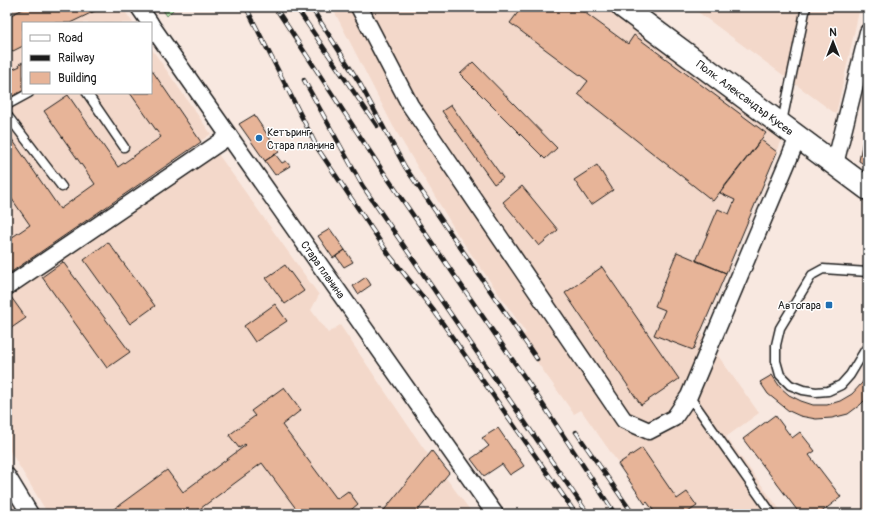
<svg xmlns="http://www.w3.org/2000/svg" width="875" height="521" font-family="Pangolin,sans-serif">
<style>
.built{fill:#f3d8ca}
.green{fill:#b7edaf;stroke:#6a8466}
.building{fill:#e7b498;stroke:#1c1c1c}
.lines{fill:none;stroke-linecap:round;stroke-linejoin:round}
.lane-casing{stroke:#1c1c1c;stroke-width:11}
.street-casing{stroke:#1c1c1c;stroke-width:19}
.secondary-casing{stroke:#1c1c1c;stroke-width:25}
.lane{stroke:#fff;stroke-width:8}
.street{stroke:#fff;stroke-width:16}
.secondary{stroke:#fff;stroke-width:22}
.rail-casing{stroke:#1c1c1c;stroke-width:4.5}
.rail{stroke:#fff;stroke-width:3;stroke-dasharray:9;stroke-linecap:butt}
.poi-dot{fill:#1f6fb2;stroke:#fff;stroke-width:1.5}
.labels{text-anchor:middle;stroke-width:3;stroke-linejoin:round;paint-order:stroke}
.street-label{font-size:11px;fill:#1c1c1c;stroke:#fff}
.poi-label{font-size:11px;fill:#1c1c1c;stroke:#fff;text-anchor:start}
</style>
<rect width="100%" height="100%" fill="#f8e8e0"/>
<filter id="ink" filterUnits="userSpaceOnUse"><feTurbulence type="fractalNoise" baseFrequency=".025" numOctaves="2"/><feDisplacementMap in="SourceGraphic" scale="8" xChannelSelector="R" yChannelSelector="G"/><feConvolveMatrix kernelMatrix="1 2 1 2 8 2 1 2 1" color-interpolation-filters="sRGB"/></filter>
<g filter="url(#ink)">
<path class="built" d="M23 7H122L133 23H23V93H151V48L211 134 7 275V15Z
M332 7H609L784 135 701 332 759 413 726 437 783 514H654L581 410 574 414 520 338 526 333 458 235 393 126Z
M691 7H860L836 114Z
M218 154 319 295 311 310 328 333 340 325 422 446 473 514H48L7 446V296Z"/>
<path class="green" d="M161 7H176L167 16Z"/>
<path class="building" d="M27 7H98L99 9 70 23H23V46L7 54V17Z
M522 7H577L628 44 634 35 766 133 713 201 578 94 588 81 510 23Z
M23 62V91L7 99V72L20 66 19 64Z
M473 62 557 148 545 159 460 74Z
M151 69 201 142 7 275V238L8 240 30 225 7 192V132L60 209 95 184 44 111 68 95 118 167 161 137 130 93H151Z
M451 105 503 178 494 184 442 111Z
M254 115 279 152 265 161 239 124Z
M864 134H868V167L859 161Z
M761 140 777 152 726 273 696 261 718 209 729 214 735 200 720 193Z
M275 154 282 163 286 161 290 166 275 175 265 161Z
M597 165 613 190 591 205 574 180Z
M522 186 558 230 539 246 503 202Z
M330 229 345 250 333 258 318 236Z
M108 242 155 306 130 324 84 260Z
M345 250 353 262 344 267 336 256Z
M677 252 726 273 693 350 654 335 665 310 655 306Z
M63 262 130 352 107 368 42 277Z
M285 265 304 291 285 304 266 278Z
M602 267 679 379 641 405 565 293Z
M366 277 371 285 358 294 353 286Z
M11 297 26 318 7 331V300Z
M275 304 287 321 255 342 244 326Z
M868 372V397L860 405 848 414 832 418 816 419 800 416 789 411 768 394 760 382 772 375 780 387 789 395 801 401 813 405H827L840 401 852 394 862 383Z
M284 387 301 410 282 425 337 499 348 491 358 504 346 514H300L262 463 193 514H107L167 470 183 492 246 445 245 444 239 448 229 435 255 416 251 411Z
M775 415 792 438 800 432 815 451 809 455 841 497 819 514H800L743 439Z
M498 428 524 466 510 475 502 464 484 476 471 459 489 446 482 438Z
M642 448 677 499 687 492 697 506 685 514H656L647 502 645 504 618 464Z
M432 451 449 473 415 514H381Z
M538 510 541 514H533Z"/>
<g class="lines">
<g class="lane-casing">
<path id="lane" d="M87 93 124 147
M7 105 29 93
M7 115 62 187
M782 122 806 7
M868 272 823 269 812 275 780 328 776 345V361L780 375 790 385 803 390 816 392 828 391 841 385 850 375 868 345
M689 396 772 514"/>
</g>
<g class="street-casing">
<g id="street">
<path d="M139 7 150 23"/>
<path d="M359 7 410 105 624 420 649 431 674 418 689 396 798 137"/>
<path id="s1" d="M151 25 495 514"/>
<path d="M835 164 868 32"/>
<path d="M7 287 229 136"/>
<path d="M7 476 30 514"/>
</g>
</g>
<g class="secondary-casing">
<g id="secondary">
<path id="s2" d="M623 7 868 189"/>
</g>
</g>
<use href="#lane" class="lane"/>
<use href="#street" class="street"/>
<use href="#secondary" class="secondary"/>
<g class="rail-casing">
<path id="rail" d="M246 7 318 149 390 256 434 311 576 514
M275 7 382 170 534 391 615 514
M296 7 377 126
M311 7 359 82 405 167 537 359
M304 80 362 185 588 514
M576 432 633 514"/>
</g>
<use href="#rail" class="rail"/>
</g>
</g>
<g class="poi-dot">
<circle cx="259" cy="138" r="4"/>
<rect x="825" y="301" width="8" height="8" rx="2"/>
</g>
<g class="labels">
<g class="street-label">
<text dy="4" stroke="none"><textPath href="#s2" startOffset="152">Полк. Александър Кусев</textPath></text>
<text dy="4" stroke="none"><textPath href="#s1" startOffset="299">Стара планина</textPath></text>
</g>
<g class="poi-label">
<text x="267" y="136">Кетъринг<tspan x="267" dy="13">Стара планина</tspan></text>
<text x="821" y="309" text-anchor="end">Автогара</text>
</g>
</g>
<rect width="875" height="521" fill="none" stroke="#fff" stroke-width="24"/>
<rect x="12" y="12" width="851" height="497" fill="none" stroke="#1c1c1c" stroke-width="1.5" filter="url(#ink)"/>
<rect x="22" y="22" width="130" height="72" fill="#ffffff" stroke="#a4a4a4"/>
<rect x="30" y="35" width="20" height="6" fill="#ffffff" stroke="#a4a4a4"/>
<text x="58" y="42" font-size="12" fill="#1c1c1c">Road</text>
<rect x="30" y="55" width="20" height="6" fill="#1c1c1c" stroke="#a4a4a4"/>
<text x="58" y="62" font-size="12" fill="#1c1c1c">Railway</text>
<rect x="30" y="72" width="20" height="12" fill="#e7b498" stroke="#a4a4a4"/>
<text x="58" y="82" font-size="12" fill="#1c1c1c">Building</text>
<g transform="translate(833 42)" stroke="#ffffff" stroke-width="3" paint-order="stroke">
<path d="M0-3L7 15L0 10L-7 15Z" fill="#1c1c1c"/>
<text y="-6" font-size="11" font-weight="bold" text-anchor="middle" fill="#1c1c1c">N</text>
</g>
</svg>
